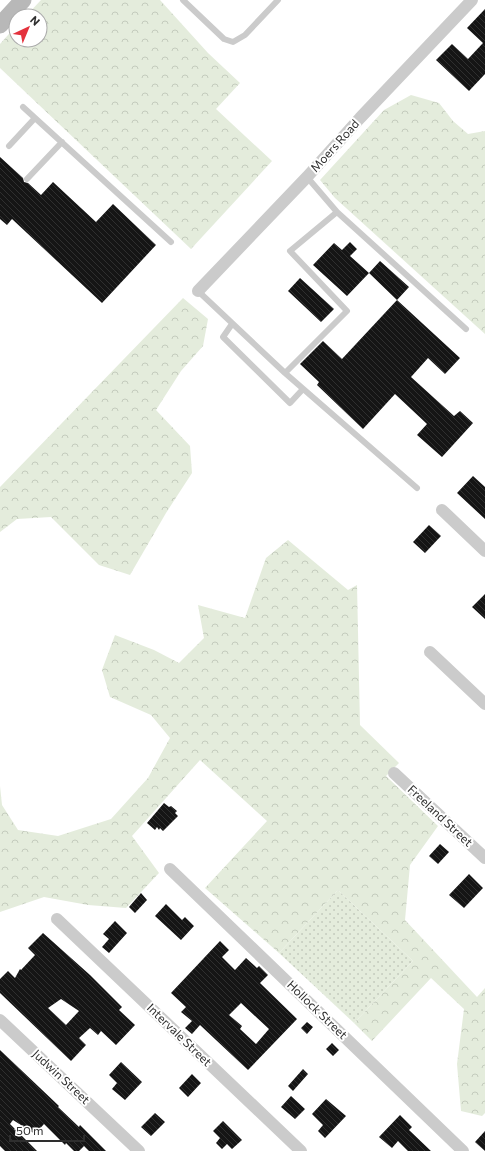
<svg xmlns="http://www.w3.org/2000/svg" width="485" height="1151" font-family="Commissioner,sans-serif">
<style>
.grass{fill:url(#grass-dots)}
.forest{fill:url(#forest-crowns)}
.building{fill:url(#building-back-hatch);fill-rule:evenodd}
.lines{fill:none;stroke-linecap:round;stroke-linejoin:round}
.service{stroke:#cbcbcb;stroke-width:6}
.minor{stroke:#cbcbcb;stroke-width:12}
.secondary{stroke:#b8b8b8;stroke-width:17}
.labels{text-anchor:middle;stroke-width:4;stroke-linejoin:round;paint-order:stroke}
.street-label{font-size:12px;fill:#2e2e2e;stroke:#fff}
</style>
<defs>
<pattern id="grass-dots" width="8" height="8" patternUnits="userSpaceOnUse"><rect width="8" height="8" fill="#e4ecdc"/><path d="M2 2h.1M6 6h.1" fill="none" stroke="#c4cbbd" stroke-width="1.8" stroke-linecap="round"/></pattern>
<pattern id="forest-crowns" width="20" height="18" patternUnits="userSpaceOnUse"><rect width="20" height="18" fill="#e4ecdc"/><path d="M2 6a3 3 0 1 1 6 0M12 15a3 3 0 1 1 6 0" fill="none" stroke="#c4cbbd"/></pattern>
<pattern id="building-back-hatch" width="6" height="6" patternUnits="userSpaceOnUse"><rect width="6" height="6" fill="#151515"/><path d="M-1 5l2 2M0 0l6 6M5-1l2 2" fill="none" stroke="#2f2f2f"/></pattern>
</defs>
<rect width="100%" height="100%" fill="#fff"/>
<path class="grass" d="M338 890 413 961 354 1023 279 953Z"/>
<path class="forest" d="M41 0H160L208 53 240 83 216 109 272 161 191 249 0 68V44L16 26V40H40V16H26Z
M411 95 439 103 453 121 468 134 485 131V334L335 198 320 180 384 110Z
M183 298 208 319 203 346 181 371 156 410 190 446 192 473 166 513 130 575 99 565 51 517 17 519 0 532V487Z
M288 540 348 590 357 585 360 725 399 763 386 776 438 826 410 865 405 920 477 997 485 988V1113L482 1116 461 1111 457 1064 464 1009 431 978 372 1041 354 1023 413 961 338 890 279 953 205 888 267 821 200 760 132 836 159 873 126 908 88 905 44 897 0 912V786L2 805 18 830 58 836 111 819 148 778 170 738 151 715 110 697 102 670 115 635 154 650 179 663 204 638 198 605 245 618 266 558Z"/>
<path class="building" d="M485 9V74L469 91 436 60 452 44 468 59 483 43 467 28Z
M0 157 23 178 24 182 28 183 41 195 53 182 96 222 113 204 156 245 102 303 12 219 7 225 0 219Z
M350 242 357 249 350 256 369 273 347 296 313 265 334 243 342 250Z
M380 261 409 287 397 300 369 273Z
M300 278 334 309 321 322 288 291Z
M397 300 460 358 445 374 428 358 411 377 454 416 460 411 473 423 442 457 417 435 427 424 395 394 363 429 317 385 319 382 300 364 323 341 342 359Z
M473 476 485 487V519L457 493Z
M429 525 441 536 425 553 413 542Z
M485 594V619L472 607Z
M164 803 169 807 171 806 177 811 175 813 178 816 163 831 160 828 159 830 157 827 155 830 147 823Z
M440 844 449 852 438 864 429 856Z
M469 874 483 888 464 908 449 895Z
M141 893 147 900 135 913 129 907Z
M166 904 182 920 185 917 194 926 181 940 155 916Z
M115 921 127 933 109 953 102 947 109 939 103 934Z
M43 933 90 975 122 1007 119 1010 135 1025 116 1045 101 1031 98 1035 90 1028 79 1038 86 1045 71 1061 0 993V979L8 971 15 978 20 969 21 970 35 955 28 948ZM61 999 79 1011 66 1025 48 1008Z
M220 941 229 950 222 957 235 970 246 958 257 968 259 966 268 975 260 983 297 1019 248 1070 200 1025 192 1034 185 1028 192 1021 181 1012 186 1007 171 993ZM241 1003 269 1029 256 1044 240 1029 242 1026 229 1015Z
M307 1022 313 1027 307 1034 301 1028Z
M332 1043 339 1050 333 1056 326 1049Z
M0 1050 59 1106 58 1107 79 1127 80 1125 106 1151H89L84 1146 79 1151H74L66 1143 65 1145 44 1124 35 1134 13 1120 10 1124 37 1151H5L0 1146Z
M121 1062 142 1082 125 1100 112 1089 117 1083 109 1075Z
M303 1069 308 1074 293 1091 288 1086Z
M192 1074 201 1083 188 1097 179 1088Z
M291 1096 305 1109 295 1119 281 1107Z
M326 1099 346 1116 325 1138 318 1131 323 1125 312 1114Z
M155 1113 165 1122 151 1136 141 1127Z
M400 1115 412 1127 409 1130 431 1151H408L398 1141 392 1148 379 1137Z
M223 1121 242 1140 232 1149 227 1144 222 1149 216 1143 220 1138 213 1131Z
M485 1131V1151L475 1142Z"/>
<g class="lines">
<path class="service" d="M183 0 224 39 233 42 245 35 278 0
M23 107 171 242
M9 146 35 118
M307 177 337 212 466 329
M27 179 62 142
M198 291 285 373 417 488
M232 324 223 337 290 403 303 389
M285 373 347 311 290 251 337 212"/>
<path class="minor" d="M198 291 307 177 360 118 472 0
M442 510 485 551
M430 652 485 704
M394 773 485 858
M170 869 463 1151
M57 919 301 1151
M0 1020 139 1151"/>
<path class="secondary" d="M0 25 23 0"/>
</g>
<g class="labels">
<g class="street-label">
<text transform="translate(335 146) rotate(-48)" y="4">Moers Road</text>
<text transform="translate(440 816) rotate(43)" y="4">Freeland Street</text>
<text transform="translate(317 1010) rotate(44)" y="4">Hollock Street</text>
<text transform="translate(179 1035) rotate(44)" y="4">Intervale Street</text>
<text transform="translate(61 1077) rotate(43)" y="4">Judwin Street</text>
</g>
</g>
<g transform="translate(28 28) rotate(44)"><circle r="19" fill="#ffffff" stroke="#ababab"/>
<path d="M0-3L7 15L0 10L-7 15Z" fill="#e4323d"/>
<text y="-6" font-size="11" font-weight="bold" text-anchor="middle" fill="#2e2e2e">N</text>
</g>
<path d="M10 1135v6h74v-6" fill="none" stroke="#2e2e2e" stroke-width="2"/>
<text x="16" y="1135" font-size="12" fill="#2e2e2e" stroke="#ffffff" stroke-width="3" paint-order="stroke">50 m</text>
</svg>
